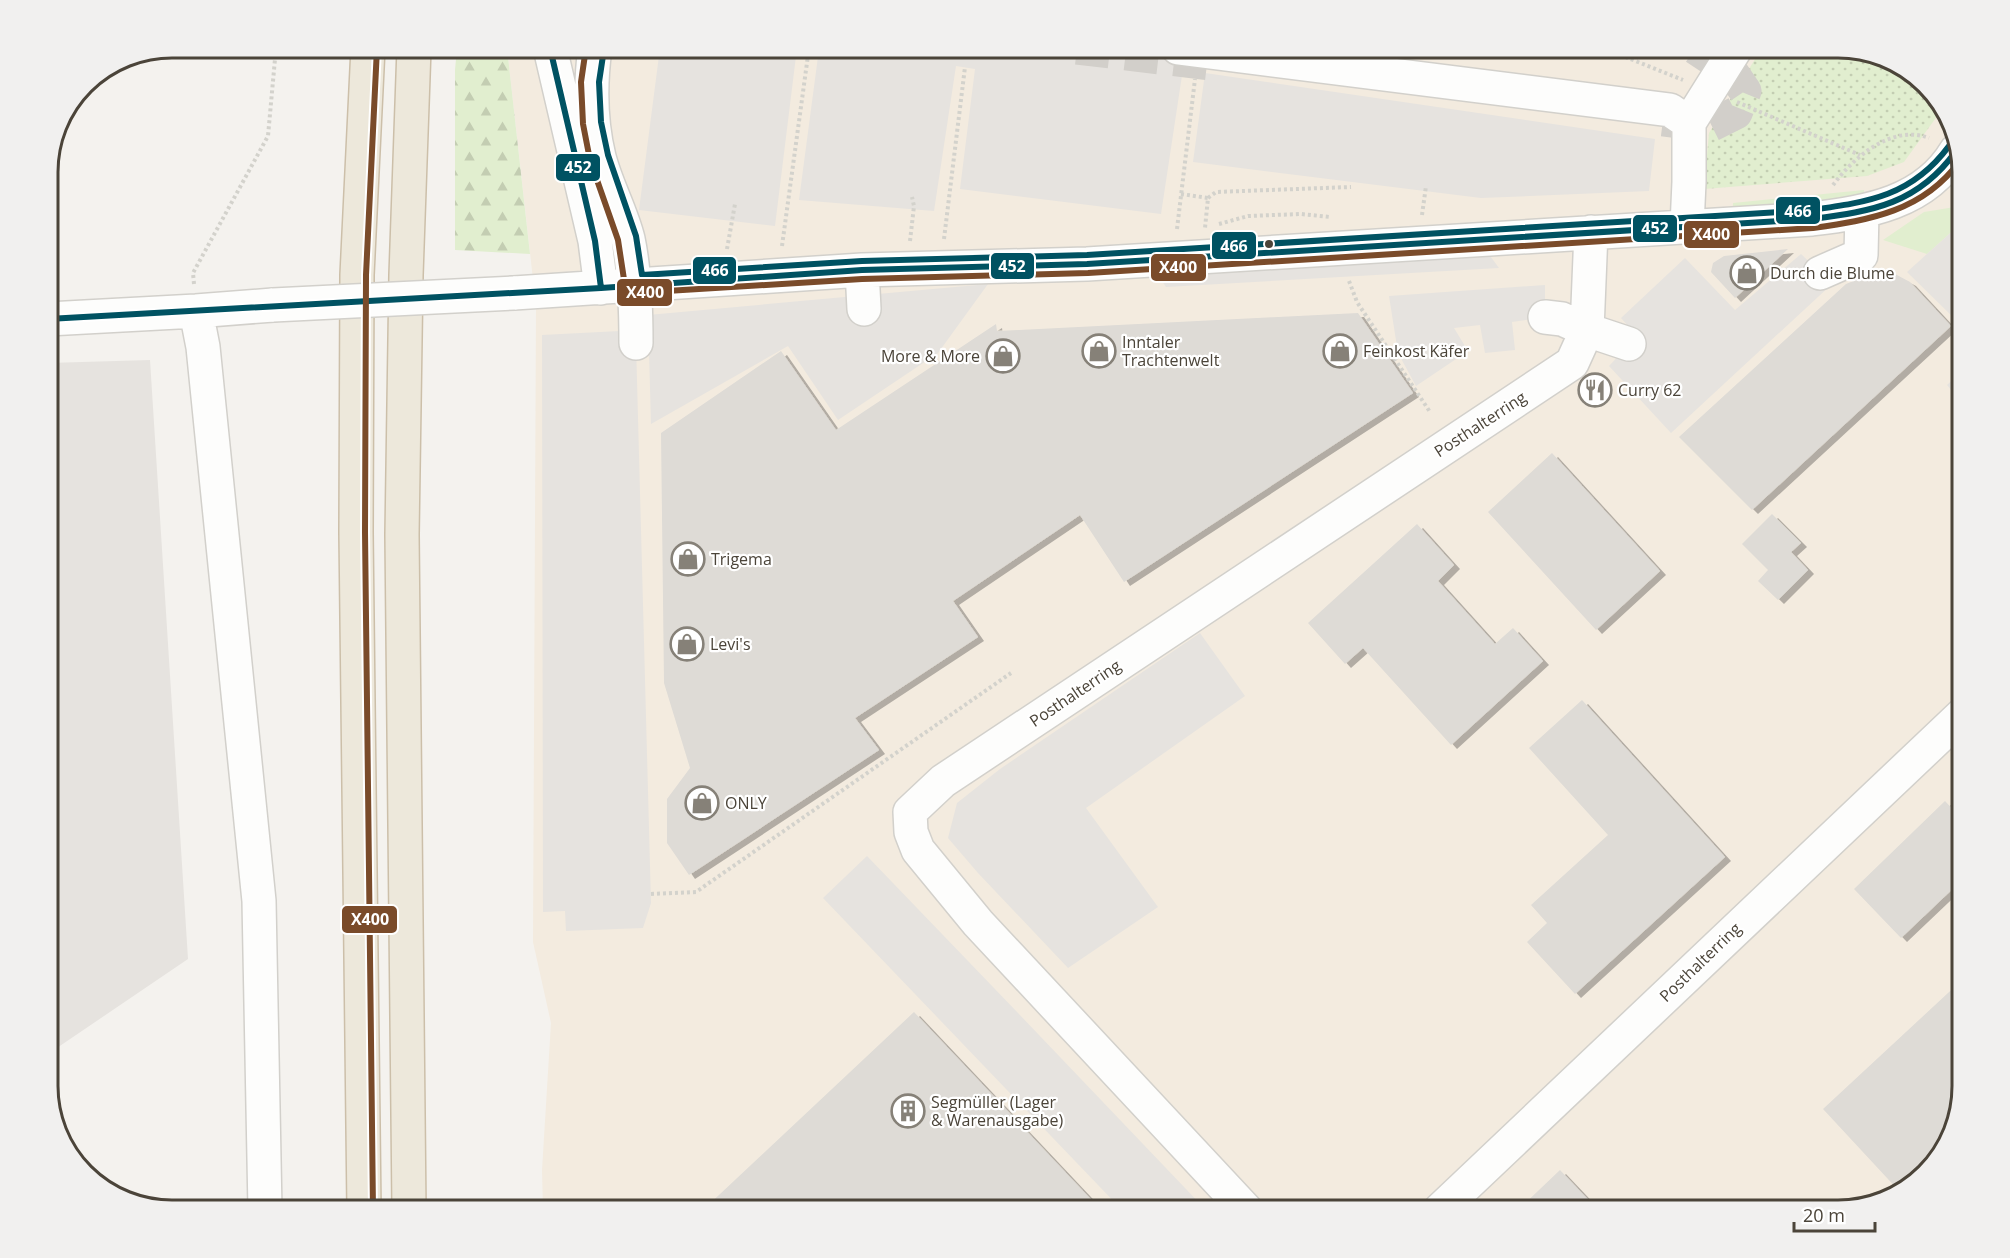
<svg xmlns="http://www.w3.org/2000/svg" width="2010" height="1258" font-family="'Open Sans',sans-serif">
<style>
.commercial{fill:#f3ebdf}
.green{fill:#e1eecf}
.forest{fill:url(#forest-firs)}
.park{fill:url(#park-dots)}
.parking{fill:#e6e3df}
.building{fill:#dedbd6;filter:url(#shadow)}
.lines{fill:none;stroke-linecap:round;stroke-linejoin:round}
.minor-tunnel{stroke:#d2cfca;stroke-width:33;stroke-dasharray:33 16;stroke-linecap:butt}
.minor-casing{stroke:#d2d0cb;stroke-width:36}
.highway-casing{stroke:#ccbfa9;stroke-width:36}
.path{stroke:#d3d2cc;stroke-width:4;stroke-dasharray:3 3;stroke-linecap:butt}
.minor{stroke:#fdfdfc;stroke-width:33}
.highway{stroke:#ede8db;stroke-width:33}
.minor-bridge-casing{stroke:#d2d0cb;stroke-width:36;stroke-linecap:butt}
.minor-bridge{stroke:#fdfdfc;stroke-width:33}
.bus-1-casing{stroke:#fff;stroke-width:10}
.bus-2-casing{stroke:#fff;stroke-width:10}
.bus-3-casing{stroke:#fff;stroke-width:10}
.bus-1{stroke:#005262;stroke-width:6}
.bus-2{stroke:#7a4b2a;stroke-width:6}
.bus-3{stroke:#005262;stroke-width:6}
.bus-dot{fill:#4b4439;stroke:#fff;stroke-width:2}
.labels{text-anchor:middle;stroke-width:4.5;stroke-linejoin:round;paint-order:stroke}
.poi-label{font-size:16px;fill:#4b4439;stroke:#fff;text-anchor:start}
.street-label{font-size:16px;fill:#4b4439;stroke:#fff}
.rim{fill:none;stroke:#4b4439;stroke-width:3}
.line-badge{stroke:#fff;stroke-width:2}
.badge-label{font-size:16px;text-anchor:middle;font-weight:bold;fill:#fff}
</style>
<defs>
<pattern id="forest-firs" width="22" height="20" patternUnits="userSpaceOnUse" patternTransform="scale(1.5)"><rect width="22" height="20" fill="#e1eecf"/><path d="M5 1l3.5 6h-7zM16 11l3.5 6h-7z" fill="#c3cdb2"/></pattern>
<pattern id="park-dots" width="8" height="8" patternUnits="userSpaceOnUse" patternTransform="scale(1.5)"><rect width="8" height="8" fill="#e1eecf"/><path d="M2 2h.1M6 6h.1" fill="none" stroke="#c3cdb2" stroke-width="1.8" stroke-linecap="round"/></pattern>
<filter id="shadow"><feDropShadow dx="6" dy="4" stdDeviation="0" flood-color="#0004"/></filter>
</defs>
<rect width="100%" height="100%" fill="#f4f2ee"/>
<path class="commercial" d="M507 48H1837L1906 69 1945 111 1962 172V1086L1941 1154 1899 1193 1838 1210H543L542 1170 551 1023 533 942 536 306Z"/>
<path class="green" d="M1864 190V200L1733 213V203Z
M1961 206 1962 230 1957 227 1927 254 1883 240 1924 212Z"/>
<path class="forest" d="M457 48H507L530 254 455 250V70Z"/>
<path class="park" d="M1762 48H1837L1906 69 1943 108 1904 162 1867 176 1704 189 1709 133Z"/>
<path class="parking" d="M660 48H797L775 226 639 210Z
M812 48 1186 49 1161 214 960 189 975 69 956 66 934 211 799 200 819 49Z
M1205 73 1655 139 1649 191 1481 198 1193 162Z
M1957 227 1962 230V315L1956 320 1907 272Z
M1485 249 1499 268 1166 287 1154 269Z
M1801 254 1832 284 1671 433 1609 366 1637 336 1621 318 1685 258 1735 310Z
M988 284 938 353 838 420 788 346 651 424 648 315Z
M1545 285V317L1512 322 1515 350 1485 353 1480 325 1454 328 1468 351 1416 386 1398 353 1389 296Z
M620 331 636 343 651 903 643 928 566 931 565 911 543 912 542 335Z
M150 360 188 959 48 1054V363Z
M1962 371V403L1947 385Z
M1200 633 1245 696 1086 808 1158 907 1068 968 978 873 948 838 957 803 1000 769Z
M867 856 1018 1013 1206 1210H1122L823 898Z"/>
<path class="building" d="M1788 249 1735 298 1711 272 1713 263 1724 256Z
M1871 274H1895L1910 282 1951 326 1752 510 1679 437 1846 284Z
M1358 313 1413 393 1124 582 1080 515 953 601 978 637 855 718 879 750 689 875 667 843V799L690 768 664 683 661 433 781 351 836 430 996 324 997 331Z
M1552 453 1660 571 1596 630 1488 512Z
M1772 514 1801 543 1791 552 1808 570 1778 600 1758 581 1768 570 1742 544Z
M1417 524 1454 565 1438 581 1495 644 1513 628 1543 661 1451 745 1363 648 1345 664 1308 623Z
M1582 700 1725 857 1575 994 1527 942 1547 923 1531 905 1608 835 1529 748Z
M1945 801 1962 819V880L1901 938 1854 889Z
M1962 980V1086L1941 1154 1900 1192 1823 1109Z
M914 1012 1101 1210H703Z
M1560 1170 1598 1210H1518Z"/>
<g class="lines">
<path class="minor-tunnel" d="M1077 48 1210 64
M1663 120 1710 126 1736 113 1745 91 1732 72 1695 48"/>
<g class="minor-casing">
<path id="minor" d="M550 48 595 241 601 288
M595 48C590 85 590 120 599 157 606 185 621 211 628 239 635 272 636 309 636 343
M1178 48 1670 110 1689 123V182L1687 226
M1689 123 1736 48
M862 270 864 309
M1820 273 1861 255 1862 212
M514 293 862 270 1087 264 1812 219C1868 212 1925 203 1956 151
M196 311 203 347 259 901 265 1210
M1545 317 1562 319 1587 330 1629 344
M48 319 196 311 273 305
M1246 1210 978 923 918 850 911 832 910 812 943 781 1572 363 1587 330 1591 232
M1440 1210 1962 715"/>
</g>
<g class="highway-casing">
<path id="highway" d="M364 1210 356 532 357 275 368 48
M409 1210 402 535 406 275 414 48"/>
</g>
<path class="path" d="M1603 48 1683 80
M1737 102 1860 155
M1833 185C1854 157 1892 124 1929 138
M1181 194 1208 198 1205 228
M1208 198 1216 192 1351 187
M1422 215 1426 186
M1219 224 1248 216 1301 214 1330 217
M1177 229 1195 79
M944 239 965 67
M910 241 914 206 912 197
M782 246 809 48
M727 249 735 204
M1349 281 1357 302 1430 412
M194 284 193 273 268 136 276 48
M651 894 696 892 1011 673"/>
<use href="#minor" class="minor"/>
<use href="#highway" class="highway"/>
<g class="minor-bridge-casing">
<path id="minor-bridge" d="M273 305 514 293"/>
</g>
<use href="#minor-bridge" class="minor-bridge"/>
<g class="bus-1-casing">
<path id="bus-1" d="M550 48 595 241 601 288
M48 319 601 288 862 270 1087 264 1812 219C1873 211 1918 204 1956 151"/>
</g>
<g class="bus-2-casing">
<path id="bus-2" d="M586 48 581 82 583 124 590 160 618 240 625 286 628 291 634 293 862 279 1088 273 1813 228C1870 220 1923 211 1959 162
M373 1210 365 532 366 275 377 48"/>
</g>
<g class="bus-3-casing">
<path id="bus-3" d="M604 49 599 82 601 122 608 155 636 236 642 275 862 261 1087 255 1811 210C1869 202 1912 196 1949 146"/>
</g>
<use href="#bus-1" class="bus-1"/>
<use href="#bus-2" class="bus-2"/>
<use href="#bus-3" class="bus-3"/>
</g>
<defs>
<g id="shop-ring" transform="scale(1.725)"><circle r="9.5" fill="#fff" stroke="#868178" stroke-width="1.5"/><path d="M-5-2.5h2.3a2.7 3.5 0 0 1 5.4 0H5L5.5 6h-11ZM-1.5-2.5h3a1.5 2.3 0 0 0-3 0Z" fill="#868178"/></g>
<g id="restaurant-ring" transform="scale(1.725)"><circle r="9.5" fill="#fff" stroke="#868178" stroke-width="1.5"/><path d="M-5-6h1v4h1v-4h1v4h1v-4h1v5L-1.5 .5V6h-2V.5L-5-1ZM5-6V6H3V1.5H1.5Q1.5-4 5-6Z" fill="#868178"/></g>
<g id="building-ring" transform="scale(1.725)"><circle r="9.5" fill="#fff" stroke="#868178" stroke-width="1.5"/><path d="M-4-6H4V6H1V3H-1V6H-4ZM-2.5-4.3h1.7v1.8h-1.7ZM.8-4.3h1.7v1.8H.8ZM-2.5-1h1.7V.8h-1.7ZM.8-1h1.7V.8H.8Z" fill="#868178"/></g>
</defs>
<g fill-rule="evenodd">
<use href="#shop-ring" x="1747" y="273"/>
<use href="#shop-ring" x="1099" y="351"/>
<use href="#shop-ring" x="1340" y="351"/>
<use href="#shop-ring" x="1003" y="356"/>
<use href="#restaurant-ring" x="1595" y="390"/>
<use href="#shop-ring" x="688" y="559"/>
<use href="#shop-ring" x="687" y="644"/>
<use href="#shop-ring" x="702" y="803"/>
<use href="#building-ring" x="908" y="1111"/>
</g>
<circle class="bus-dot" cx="1269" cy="244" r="5"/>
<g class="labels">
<g class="poi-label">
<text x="1770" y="279">Durch die Blume</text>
<text x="1122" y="348">Inntaler<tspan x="1122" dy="18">Trachtenwelt</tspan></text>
<text x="1363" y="357">Feinkost Käfer</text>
<text x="980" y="362" text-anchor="end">More &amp; More</text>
<text x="1618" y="396">Curry 62</text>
<text x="711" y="565">Trigema</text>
<text x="710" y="650">Levi's</text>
<text x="725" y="809">ONLY</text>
<text x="931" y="1108">Segmüller (Lager<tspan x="931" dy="18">&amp; Warenausgabe)</tspan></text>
</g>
<g class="street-label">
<text transform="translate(1480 424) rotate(-33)" y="6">Posthalterring</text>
<text transform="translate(1075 693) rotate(-34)" y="6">Posthalterring</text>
<text transform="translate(1700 962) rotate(-44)" y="6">Posthalterring</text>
</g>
</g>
<path d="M0 0H2010V1258H0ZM172 58H1838A114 114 0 0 1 1952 172V1086A114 114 0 0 1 1838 1200H172A114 114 0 0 1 58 1086V172A114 114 0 0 1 172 58Z" fill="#f1f0ef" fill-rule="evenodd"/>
<path class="rim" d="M172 58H1838A114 114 0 0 1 1952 172V1086A114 114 0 0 1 1838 1200H172A114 114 0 0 1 58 1086V172A114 114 0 0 1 172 58Z"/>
<g class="line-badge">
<rect x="555" y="153" width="46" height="29" rx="6" fill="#005262"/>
<rect x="1775" y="196" width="46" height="29" rx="6" fill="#005262"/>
<rect x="1632" y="214" width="46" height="29" rx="6" fill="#005262"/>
<rect x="1683" y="220" width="57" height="29" rx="6" fill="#7a4b2a"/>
<rect x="1211" y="231" width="46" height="29" rx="6" fill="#005262"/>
<rect x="990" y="252" width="45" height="28" rx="6" fill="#005262"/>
<rect x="1150" y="253" width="57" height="29" rx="6" fill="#7a4b2a"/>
<rect x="692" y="256" width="45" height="29" rx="6" fill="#005262"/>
<rect x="616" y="278" width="57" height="29" rx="6" fill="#7a4b2a"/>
<rect x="341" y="905" width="57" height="29" rx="6" fill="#7a4b2a"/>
</g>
<g class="badge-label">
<text x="578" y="173">452</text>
<text x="1798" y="217">466</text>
<text x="1655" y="234">452</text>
<text x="1711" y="240">X400</text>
<text x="1234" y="252">466</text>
<text x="1012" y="272">452</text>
<text x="1178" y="273">X400</text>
<text x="715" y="276">466</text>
<text x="645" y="298">X400</text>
<text x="370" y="925">X400</text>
</g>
<path d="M1794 1222v9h81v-9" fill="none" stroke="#4b4439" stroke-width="3"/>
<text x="1803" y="1222" font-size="18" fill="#4b4439" stroke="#ffffff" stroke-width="4.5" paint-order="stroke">20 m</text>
</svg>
